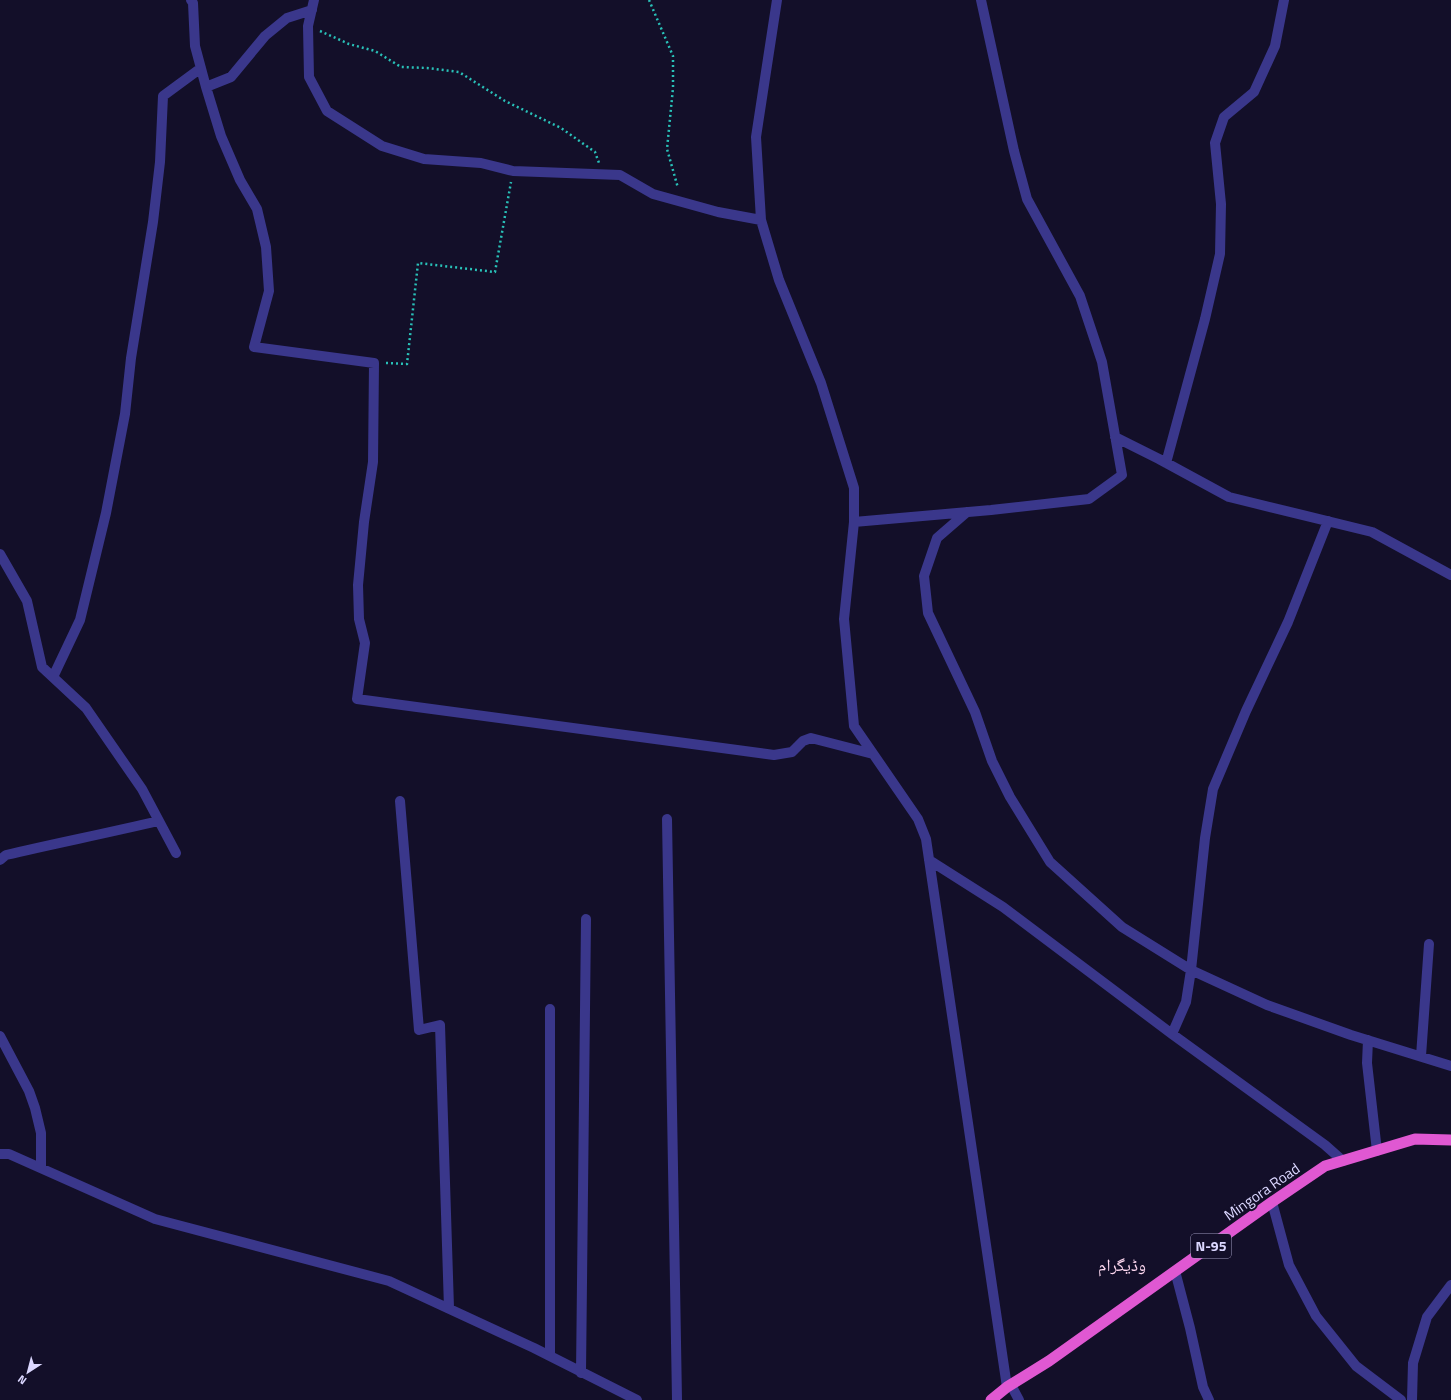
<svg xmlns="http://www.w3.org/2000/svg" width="1451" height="1400" font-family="'Titillium Web','Noto Naskh Arabic',sans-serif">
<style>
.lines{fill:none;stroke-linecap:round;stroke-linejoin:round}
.path{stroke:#29c1b8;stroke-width:2.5;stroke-dasharray:2 3;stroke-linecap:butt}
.minor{stroke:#3a378b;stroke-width:10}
.trunk{stroke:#e058d2;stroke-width:11}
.labels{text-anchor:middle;stroke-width:4;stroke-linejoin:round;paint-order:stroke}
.shield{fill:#130f29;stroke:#9f9bbf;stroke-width:1}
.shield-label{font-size:14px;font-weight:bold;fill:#dbd7ff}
.street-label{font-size:15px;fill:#dbd7ff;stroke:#130f29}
.quarter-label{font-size:17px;fill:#ffd9f1;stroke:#130f29}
</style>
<rect width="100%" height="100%" fill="#130f29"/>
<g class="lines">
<path class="path" d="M649 0 673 56V88L667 149 678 188
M320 31 349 44 375 51 401 67 427 68 459 72 505 101 561 128 595 152 599 163
M386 363 407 364 418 263 495 272 511 182"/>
<path class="minor" d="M191 0 193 3 195 46 206 87 221 136 240 180 257 209 266 247 269 291 254 347 374 363 373 462 364 522 358 585 359 619 365 643 357 699 774 755 792 752 803 741 811 738 873 754
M314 0 308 26 309 77 327 111 382 146 424 159 481 163 513 171 620 175 653 194 718 212 761 220
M777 0 756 137 761 220 779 280 821 383 854 488V522L844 619 854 726 918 819 926 839 1007 1387
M206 87 231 77 265 36 287 18 312 10
M1115 437 1159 459 1229 497 1372 532 1451 575
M1166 463 1205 319 1220 254 1221 204 1215 143 1224 117 1254 92 1275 46 1284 0
M967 512 937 538 924 576 928 613 975 712 992 761 1010 797 1050 862 1122 927 1191 970 1267 1005 1351 1035 1451 1066
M854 522 991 510 1089 499 1122 475 1102 362 1080 296 1027 199 1014 151 981 0
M0 554 27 601 42 667 86 708 142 789 176 853
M53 677 80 620 106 513 125 414 131 358 153 222 160 162 163 96 201 68
M400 801 419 1030 440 1025 449 1308
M667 819 677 1400
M0 860 6 855C57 843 108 833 158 821
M929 860 1003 907 1172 1034 1325 1145 1343 1161
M550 1009V1356
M1172 1034 1186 1002 1191 970 1205 838 1213 789 1246 711 1288 622 1328 521
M0 1036 29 1091 35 1108 41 1133V1168
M1368 1040 1367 1063 1377 1151
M1421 1056 1429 944
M0 1154H9L155 1219 389 1281 534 1348 637 1400
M1272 1202 1289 1265 1316 1316 1356 1366 1401 1400
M1175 1271 1190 1328 1203 1387 1209 1400
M581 1373 586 919
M1011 1385 1019 1400
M1412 1400 1413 1363 1427 1317 1451 1285"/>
<path class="trunk" d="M991 1400 1007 1387 1049 1361 1272 1202 1325 1166 1415 1139 1451 1140"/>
</g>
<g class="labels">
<rect class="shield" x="1191" y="1234" width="40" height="24" rx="3"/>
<g class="shield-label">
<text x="1211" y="1251">N-95</text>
</g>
<g class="street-label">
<text transform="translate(1262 1192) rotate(-35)" y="5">Mingora Road</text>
</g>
<g class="quarter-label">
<text x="1122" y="1271">وڈیگرام</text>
</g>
</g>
<g transform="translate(28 1372) rotate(216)" stroke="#130f29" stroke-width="3" paint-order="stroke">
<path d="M0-3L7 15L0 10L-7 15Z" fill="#dbd7ff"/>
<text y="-6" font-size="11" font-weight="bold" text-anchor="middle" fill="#dbd7ff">N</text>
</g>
</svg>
